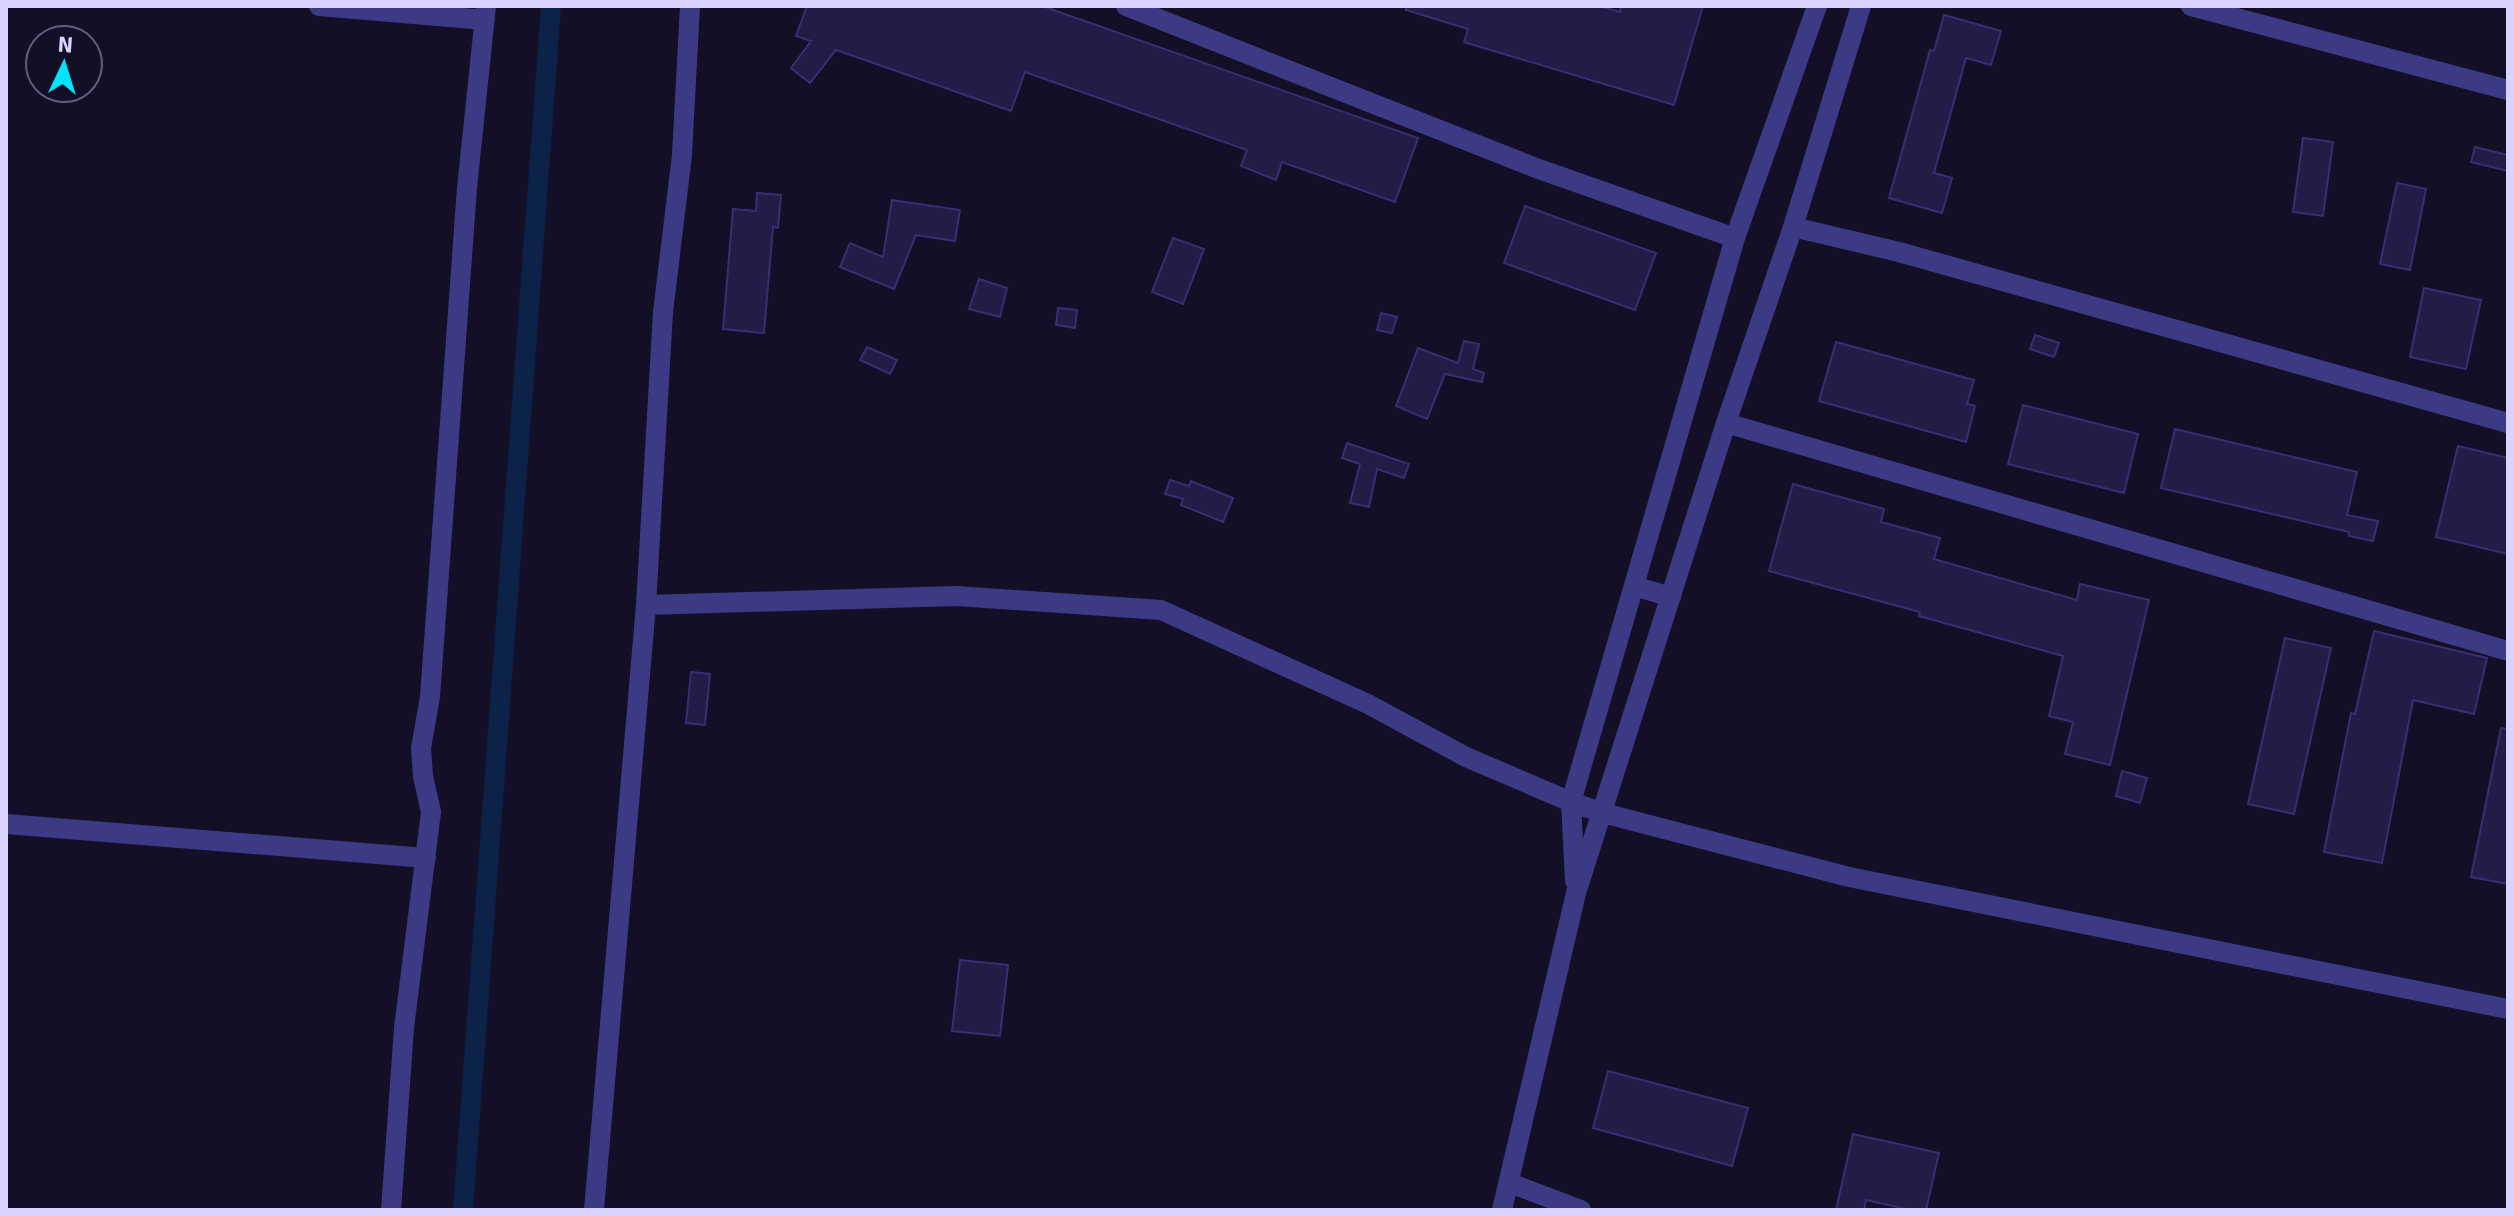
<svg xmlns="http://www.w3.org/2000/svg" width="2514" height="1216" font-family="Signika,sans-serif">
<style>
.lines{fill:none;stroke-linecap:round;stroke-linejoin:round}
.canal{stroke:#0c2248;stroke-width:20}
.building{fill:#241b47;stroke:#3b2d73;stroke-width:2}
.minor{stroke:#3d3a85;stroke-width:20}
</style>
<rect width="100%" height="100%" fill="#130f26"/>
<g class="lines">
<path class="canal" d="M463 1210 551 6"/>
</g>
<path class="building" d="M807 6H1042L1418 138 1395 202 1282 162 1276 180 1241 166 1247 150 1025 72 1011 111 836 50 810 83 791 68 811 41 796 36Z
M1406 6H1599L1620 12 1621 6H1703L1674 105 1464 42 1468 29 1406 10Z
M1944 15 2001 31 1991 65 1966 58 1934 173 1952 178 1942 213 1889 198 1930 50 1934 51Z
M2303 138 2333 142 2323 216 2293 212Z
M2475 147 2508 155V171L2471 162Z
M2397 183 2426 189 2410 270 2380 264Z
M757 193 781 195 778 228 773 227 764 333 723 329 733 209 756 211Z
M892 200 960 210 955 241 916 235 894 289 840 267 850 243 883 257Z
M1525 206 1656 253 1635 310 1504 263Z
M1173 238 1204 249 1183 304 1152 292Z
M979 279 1007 288 1000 317 969 309Z
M2424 288 2481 300 2466 369 2410 357Z
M1058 308 1077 310 1075 328 1056 325Z
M1381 313 1397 317 1392 333 1377 330Z
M2035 335 2059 343 2054 357 2030 349Z
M1464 341 1479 344 1473 369 1484 373 1482 382 1445 374 1427 419 1396 406 1418 348 1458 363Z
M1836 342 1974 380 1967 404 1975 406 1966 442 1819 401Z
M867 347 897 360 890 374 860 360Z
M2023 405 2138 434 2124 493 2008 464Z
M2175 429 2357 472 2347 515 2378 521 2373 541 2349 536V532L2161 488Z
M1347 443 1409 464 1404 478 1377 469 1369 507 1350 503 1360 464 1342 458Z
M2458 446 2508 458V554L2436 537Z
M1170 480 1189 486 1191 481 1233 498 1223 522 1181 505 1183 499 1165 494Z
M1793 484 1884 509 1881 522 1940 538 1934 559 2077 600 2080 584 2149 600 2110 765 2065 754 2073 722 2049 716 2063 656 1919 616 1920 612 1769 571Z
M2374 631 2487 658 2474 714 2413 700 2382 863 2324 852 2351 713 2355 714Z
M2285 638 2331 648 2294 814 2248 804Z
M691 672 710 674 705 725 686 723Z
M2501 728 2508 729V884L2471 877Z
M2122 771 2147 778 2140 803 2116 796Z
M960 960 1008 965 1000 1036 952 1031Z
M1608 1071 1748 1108 1732 1166 1593 1128Z
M1853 1134 1939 1153 1926 1210H1911L1866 1200 1864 1210H1836Z"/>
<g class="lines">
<path class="minor" d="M319 6 485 20
M1126 6 1536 168 1735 238
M2191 6 2508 90
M1793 227 1899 252 2508 423
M1726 423 2508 651
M1634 586 1671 597
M646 605 956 596 1161 610 1368 704 1466 757 1571 802 1603 813 1849 877 2508 1009
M6 824 426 858
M1575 881 1571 802 1735 238 1817 6
M1510 1183 1581 1210
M391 1210 404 1028 431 812 423 776 421 748 430 697 467 188 486 6
M594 1210 646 605 663 312 682 155 690 6
M1502 1210 1576 893 1726 423 1793 227 1861 6"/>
</g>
<rect width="2514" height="1216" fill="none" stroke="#d9d4ff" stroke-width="16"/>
<g transform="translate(64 64) rotate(4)"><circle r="38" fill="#130f26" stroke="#625e7d" stroke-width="2"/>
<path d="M0-6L14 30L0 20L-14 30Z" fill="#00e5ff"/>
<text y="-12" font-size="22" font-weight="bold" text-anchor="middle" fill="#d9d4ff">N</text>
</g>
</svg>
